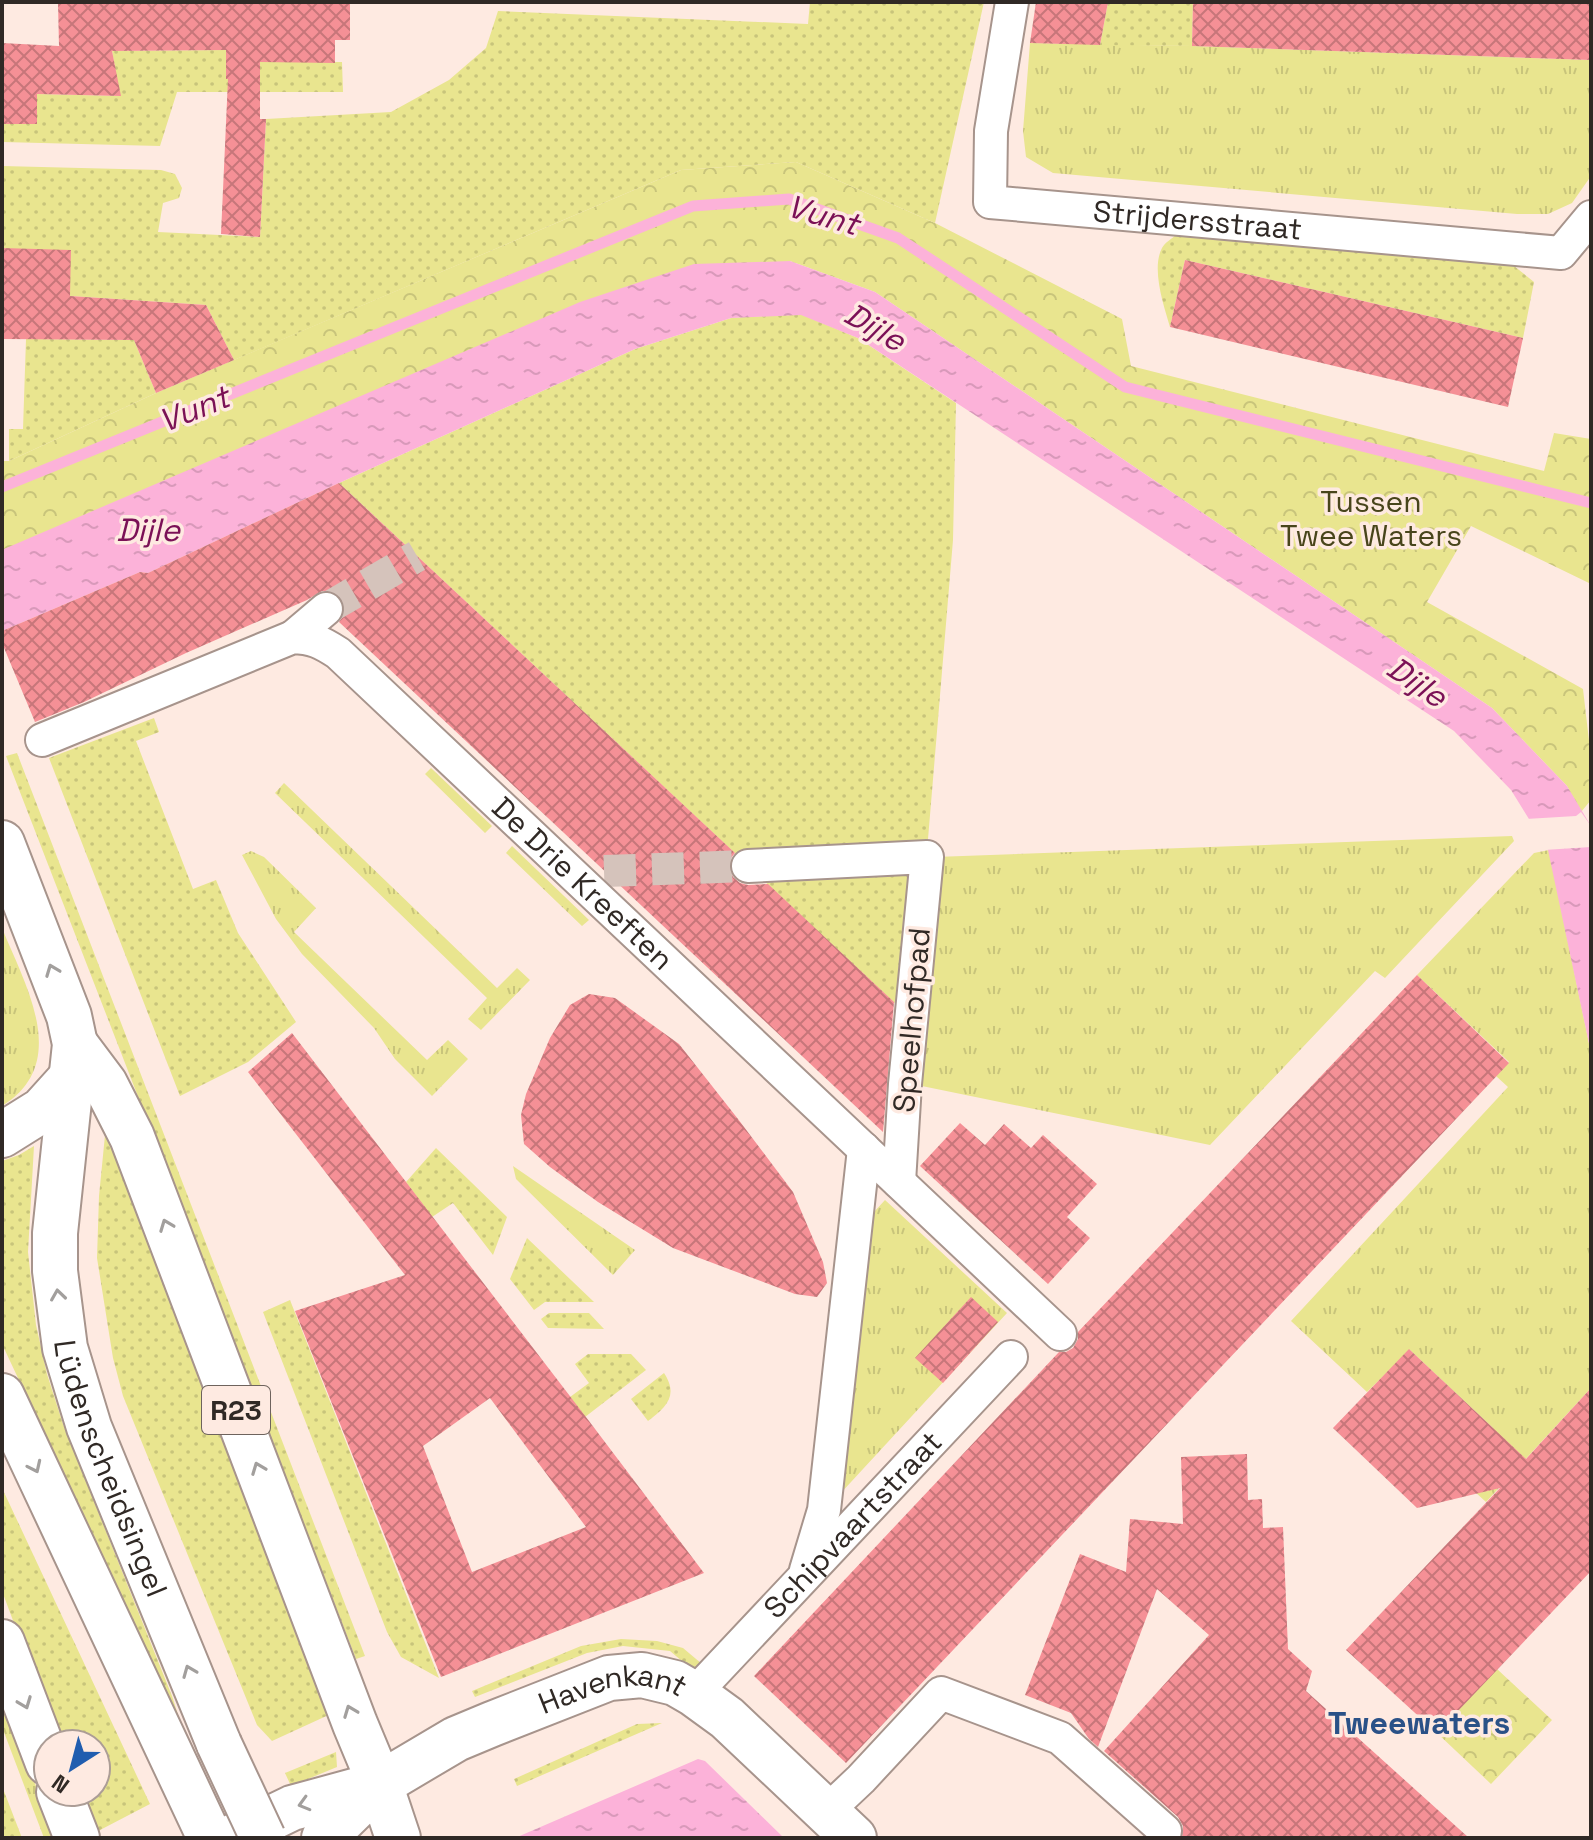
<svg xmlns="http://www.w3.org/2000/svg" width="1593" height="1840" font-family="'Space Grotesk',sans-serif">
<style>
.grass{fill:url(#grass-tufts)}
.park{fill:url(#park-crowns)}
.garden{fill:url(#garden-dots)}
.water{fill:url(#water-ripples)}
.pier{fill:#feeae1}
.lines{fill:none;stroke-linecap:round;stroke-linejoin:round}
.stream{stroke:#fcb2d9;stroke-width:11}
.building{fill:url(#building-cross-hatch);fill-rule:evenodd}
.street-tunnel{stroke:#d5c3bb;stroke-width:32;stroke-dasharray:32 16;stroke-linecap:butt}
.street-casing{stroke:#a7948c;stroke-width:36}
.secondary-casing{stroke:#a7948c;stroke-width:48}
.primary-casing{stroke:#a7948c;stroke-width:48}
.street{stroke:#fff;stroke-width:32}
.secondary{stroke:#fff;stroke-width:44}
.primary{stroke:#fff;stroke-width:44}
.primary-bridge-casing{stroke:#a7948c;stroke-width:48;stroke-linecap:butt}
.primary-bridge{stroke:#fff;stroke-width:44}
.oneway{stroke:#a29f9d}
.labels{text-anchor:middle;stroke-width:7;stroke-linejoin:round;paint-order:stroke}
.shield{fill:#feeae1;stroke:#6e635d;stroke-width:2}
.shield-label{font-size:28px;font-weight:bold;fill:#302925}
.street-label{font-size:30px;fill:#302925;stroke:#feeae1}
.park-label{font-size:30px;fill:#48451b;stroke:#feeae1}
.water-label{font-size:32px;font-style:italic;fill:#7b1156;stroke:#feeae1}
.neighbourhood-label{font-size:32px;font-weight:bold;fill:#2a5187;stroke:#feeae1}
</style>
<defs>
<pattern id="grass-tufts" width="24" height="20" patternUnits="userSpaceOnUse" patternTransform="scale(2)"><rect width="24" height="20" fill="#e9e58f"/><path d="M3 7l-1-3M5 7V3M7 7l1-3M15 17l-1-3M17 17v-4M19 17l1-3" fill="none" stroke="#c8c47b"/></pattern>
<pattern id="park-crowns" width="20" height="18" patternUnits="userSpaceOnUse" patternTransform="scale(2)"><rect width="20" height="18" fill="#e9e58f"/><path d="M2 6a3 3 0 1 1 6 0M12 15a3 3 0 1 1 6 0" fill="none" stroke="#c8c47b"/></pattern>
<pattern id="garden-dots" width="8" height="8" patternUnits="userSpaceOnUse" patternTransform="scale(2)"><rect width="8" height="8" fill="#e9e58f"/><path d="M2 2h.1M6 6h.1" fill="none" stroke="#c8c47b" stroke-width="1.8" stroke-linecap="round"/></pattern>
<pattern id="water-ripples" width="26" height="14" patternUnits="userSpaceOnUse" patternTransform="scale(2)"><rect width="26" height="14" fill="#fcb2d9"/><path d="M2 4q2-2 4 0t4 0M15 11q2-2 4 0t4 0" fill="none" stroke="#d899ba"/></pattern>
<pattern id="building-cross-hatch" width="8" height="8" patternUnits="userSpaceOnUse" patternTransform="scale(2)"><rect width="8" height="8" fill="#f59096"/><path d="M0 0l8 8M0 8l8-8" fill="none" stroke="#c7767a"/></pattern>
</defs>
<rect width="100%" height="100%" fill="#feeae1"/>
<path class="grass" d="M1030 43 1192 46 1591 60V176L1572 203 1548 214H1517L1053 173 1026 157 1023 131Z
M431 768 492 826 485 833 425 774Z
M284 783 497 988 517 968 530 980 481 1030 468 1019 487 998 275 793Z
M1512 836 1514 841 1385 978 1375 971 1210 1145 917 1085 935 857Z
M512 846 589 920 582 926 506 853Z
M1549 850 1591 1053V1388L1486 1502 1452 1471 1493 1428 1410 1350 1367 1392 1291 1321 1508 1087 1496 1076 1509 1062 1417 975 1534 853Z
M251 851 264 857 316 908 294 932 427 1060 448 1040 468 1059 432 1096 395 1059 374 1028 302 954 276 919 242 855Z
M2 928C25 985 72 1063 2 1106Z
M513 1166 635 1250 613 1275 516 1179Z
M885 1200 1007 1313 839 1495 874 1212Z
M2 1698 56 1838H44L2 1727Z"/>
<path class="park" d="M796 162 935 223 1122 319 1131 366 1544 471 1554 433 1591 439V584L1471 526 1427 602 1583 689 1591 758V800L1581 812 1567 786 1492 708 875 292 790 261 2 550V461H9L156 393 681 170Z
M1497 1669 1552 1720 1491 1784 1437 1733Z"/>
<path class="garden" d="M810 2H984L935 223 796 162 681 170 234 360 206 305 70 296 2 248V166L161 170 175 174 182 188 179 198 163 203 158 232 260 237 266 119 391 112 449 80 486 48 498 11 808 24Z
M1108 2H1193L1192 46 1100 45Z
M226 50V79H259L260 59 275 62H342L343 92H177L160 146 2 142V124H37V94L120 96 112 51Z
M1177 234 1509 262 1534 282 1523 338 1185 260 1170 327C1164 306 1151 269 1162 248 1165 242 1172 239 1177 234Z
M801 314 858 338 956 403 953 540 927 851 738 856 339 483 635 349 731 318Z
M26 339 134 340 156 393 9 461V429H23Z
M154 718 159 732 136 741 193 889 216 880 238 933 296 1022 248 1062 180 1096 49 758Z
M17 753 365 1656 356 1659 6 756Z
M912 874 899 1007 761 878Z
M106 1125 333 1713 272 1741 257 1725 123 1396 113 1358 97 1258 99 1196Z
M34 1146 28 1252 36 1325 47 1374 63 1424 172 1696 182 1727 2 1344V1161L19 1155Z
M436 1148 507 1217 493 1255 453 1203 432 1217 406 1182Z
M527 1238 594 1302H545L534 1310 510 1279Z
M290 1300 439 1678 401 1657 387 1632 263 1312Z
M549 1313H589L604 1329 548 1328 541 1319Z
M588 1354H631L646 1370 585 1417 570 1397 589 1383 575 1364Z
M664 1373C679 1396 666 1407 648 1421L631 1399Z
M2 1488 150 1804 102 1829 94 1834 78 1792H96V1744H59L2 1591Z
M621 1639 657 1641 683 1648 702 1664 695 1672 670 1651 623 1646 587 1653 475 1697 472 1691 581 1646Z
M662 1723 517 1786 514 1779 637 1724Z
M336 1752 337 1767 291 1786 285 1773Z
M2 1786 22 1838H2Z"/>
<path class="water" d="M790 261 875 292 1492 708 1567 786 1591 826V1053L1548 850 1511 790 1454 731 858 338 801 315 731 318 635 349 339 483 148 573 140 572 2 631V550L4 549 580 302 694 264Z
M698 1759 705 1761 784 1838H515Z"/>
<path class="pier" d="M1581 812 1591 826V847L1544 850 1526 819 1576 816Z"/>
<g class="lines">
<path class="stream" d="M2 487 693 206 789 199 898 238 1125 387 1591 503"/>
</g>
<path class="building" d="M350 2V40H335V63L260 62V119H266L260 237 221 234 228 79H226V50L112 51 121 96 37 94V124H2V43L59 46 58 3Z
M1036 2H1108L1100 45 1030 43Z
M1193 2H1591V60L1192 46Z
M2 248 71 250 70 296 206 305 234 360 156 393 134 340 2 339Z
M1185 260 1523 338 1508 407 1170 327Z
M339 483 735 853 731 858 729 866 733 877 740 883 748 885 768 884 894 1002 883 1132 339 622 344 615V605L341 597 333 591H322L307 600 186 653 84 702 35 722 2 643V631L140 572 148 573Z
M1417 975 1509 1063 846 1763 754 1676 1059 1352H1066L1073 1348 1078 1339V1332Z
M589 994 615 998 679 1044 738 1119 793 1192 823 1262 827 1283 817 1297 795 1294 673 1248 598 1202 550 1167 524 1144 521 1115 526 1094 550 1038 570 1005Z
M292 1033 589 1421 704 1573 441 1677 295 1311 405 1275 248 1072ZM490 1398 586 1527 472 1572 423 1446Z
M960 1123 985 1145 1004 1124 1031 1148 1043 1135 1097 1184 1067 1217 1090 1238 1048 1284 920 1166Z
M971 1297 998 1322 943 1383 915 1358Z
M1409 1349 1526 1459 1591 1388V1571L1437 1733 1346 1650 1500 1488 1417 1508 1333 1428Z
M1247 1454 1248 1500 1262 1499 1263 1528 1283 1527 1288 1649 1312 1671 1306 1691 1469 1838H1182L1183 1826 1178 1817 1104 1751 1209 1635 1157 1589 1098 1747 1089 1739 1071 1713 1025 1695 1080 1554 1126 1572 1130 1519 1183 1524 1181 1457Z"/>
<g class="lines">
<path class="street-tunnel" d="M326 609 417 556
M604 871 748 866"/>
<g class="street-casing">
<g id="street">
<path id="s1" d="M1012 2 991 131 990 202 1561 253 1591 217"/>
<path d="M293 637 326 609"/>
<path id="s2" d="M42 740 293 637C313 638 321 642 338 653L1060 1334"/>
<path d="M748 866 927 857 905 1084 899 1182"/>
<path d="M806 1570 824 1510 864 1149"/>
<path id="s3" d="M694 1694 1011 1357"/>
<path d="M826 1812 861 1779 941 1693 1060 1738 1165 1831"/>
</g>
</g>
<g class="secondary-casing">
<g id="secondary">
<path id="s4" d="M398 1838 380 1784 456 1739 492 1724 609 1678 642 1675 675 1683 694 1694 727 1718 854 1838"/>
</g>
</g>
<g class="primary-casing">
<g id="primary">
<path id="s5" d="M2 843 69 1016 75 1044 55 1233V1271L65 1348 89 1427 219 1744"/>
<path d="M75 1044 105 1084 132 1137 355 1724 380 1784"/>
<path d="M2 1135 42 1110 70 1079"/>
<path d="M2 1396 210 1838"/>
<path d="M2 1642 48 1763"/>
<path d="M59 1792 77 1838"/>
<path d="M230 1838 292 1808 380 1784"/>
<path d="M324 1838 378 1785"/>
</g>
</g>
<use href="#street" class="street"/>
<use href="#secondary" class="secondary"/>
<use href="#primary" class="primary"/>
<g class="primary-bridge-casing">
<path id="primary-bridge" d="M219 1744 263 1838"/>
</g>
<use href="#primary-bridge" class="primary-bridge"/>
</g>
<defs><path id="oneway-chevron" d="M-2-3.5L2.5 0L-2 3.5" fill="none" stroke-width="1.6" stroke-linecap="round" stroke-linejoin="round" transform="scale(2)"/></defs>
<g class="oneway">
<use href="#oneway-chevron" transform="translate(52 970) rotate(-111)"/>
<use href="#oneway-chevron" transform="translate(166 1225) rotate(-111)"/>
<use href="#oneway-chevron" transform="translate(58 1295) rotate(-98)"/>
<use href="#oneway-chevron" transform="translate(35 1467) rotate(65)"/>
<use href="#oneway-chevron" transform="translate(258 1468) rotate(-111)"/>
<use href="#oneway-chevron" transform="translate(189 1671) rotate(-112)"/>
<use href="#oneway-chevron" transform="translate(25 1703) rotate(69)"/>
<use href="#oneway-chevron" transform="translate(350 1711) rotate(-111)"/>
<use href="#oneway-chevron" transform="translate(304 1804) rotate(164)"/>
</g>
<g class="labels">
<rect class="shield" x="202" y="1386" width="68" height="48" rx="6"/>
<g class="shield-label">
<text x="236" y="1420">R23</text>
</g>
<g class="street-label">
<text dy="10" stroke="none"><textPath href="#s1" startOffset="410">Strijdersstraat</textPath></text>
<text dy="10" stroke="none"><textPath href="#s2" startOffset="656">De Drie Kreeften</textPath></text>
<text transform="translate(912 1020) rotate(-85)" y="10">Speelhofpad</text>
<text dy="10" stroke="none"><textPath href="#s5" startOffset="648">Lüdenscheidsingel</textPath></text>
<text dy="10" stroke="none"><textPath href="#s3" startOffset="232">Schipvaartstraat</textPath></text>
<text dy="10" stroke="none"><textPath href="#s4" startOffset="312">Havenkant</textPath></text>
</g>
<g class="park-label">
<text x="1371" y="512">Tussen<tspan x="1371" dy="34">Twee Waters</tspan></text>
</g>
<g class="water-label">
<text transform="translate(823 215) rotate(16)" y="11">Vunt</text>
<text transform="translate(875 327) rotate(30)" y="11">Dijle</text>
<text transform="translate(194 409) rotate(-22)" y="11">Vunt</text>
<text x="148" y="541">Dijle</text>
<text transform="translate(1417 682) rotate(34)" y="11">Dijle</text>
</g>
<g class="neighbourhood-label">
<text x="1419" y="1734">Tweewaters</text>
</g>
</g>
<rect width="1593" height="1840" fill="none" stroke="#302925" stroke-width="8"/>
<g transform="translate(72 1768) rotate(216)"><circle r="38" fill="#feeae1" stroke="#ac9d96" stroke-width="2"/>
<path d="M0-6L14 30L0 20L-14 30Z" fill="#205daf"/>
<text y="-12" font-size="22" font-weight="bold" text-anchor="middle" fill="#302925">N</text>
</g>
</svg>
